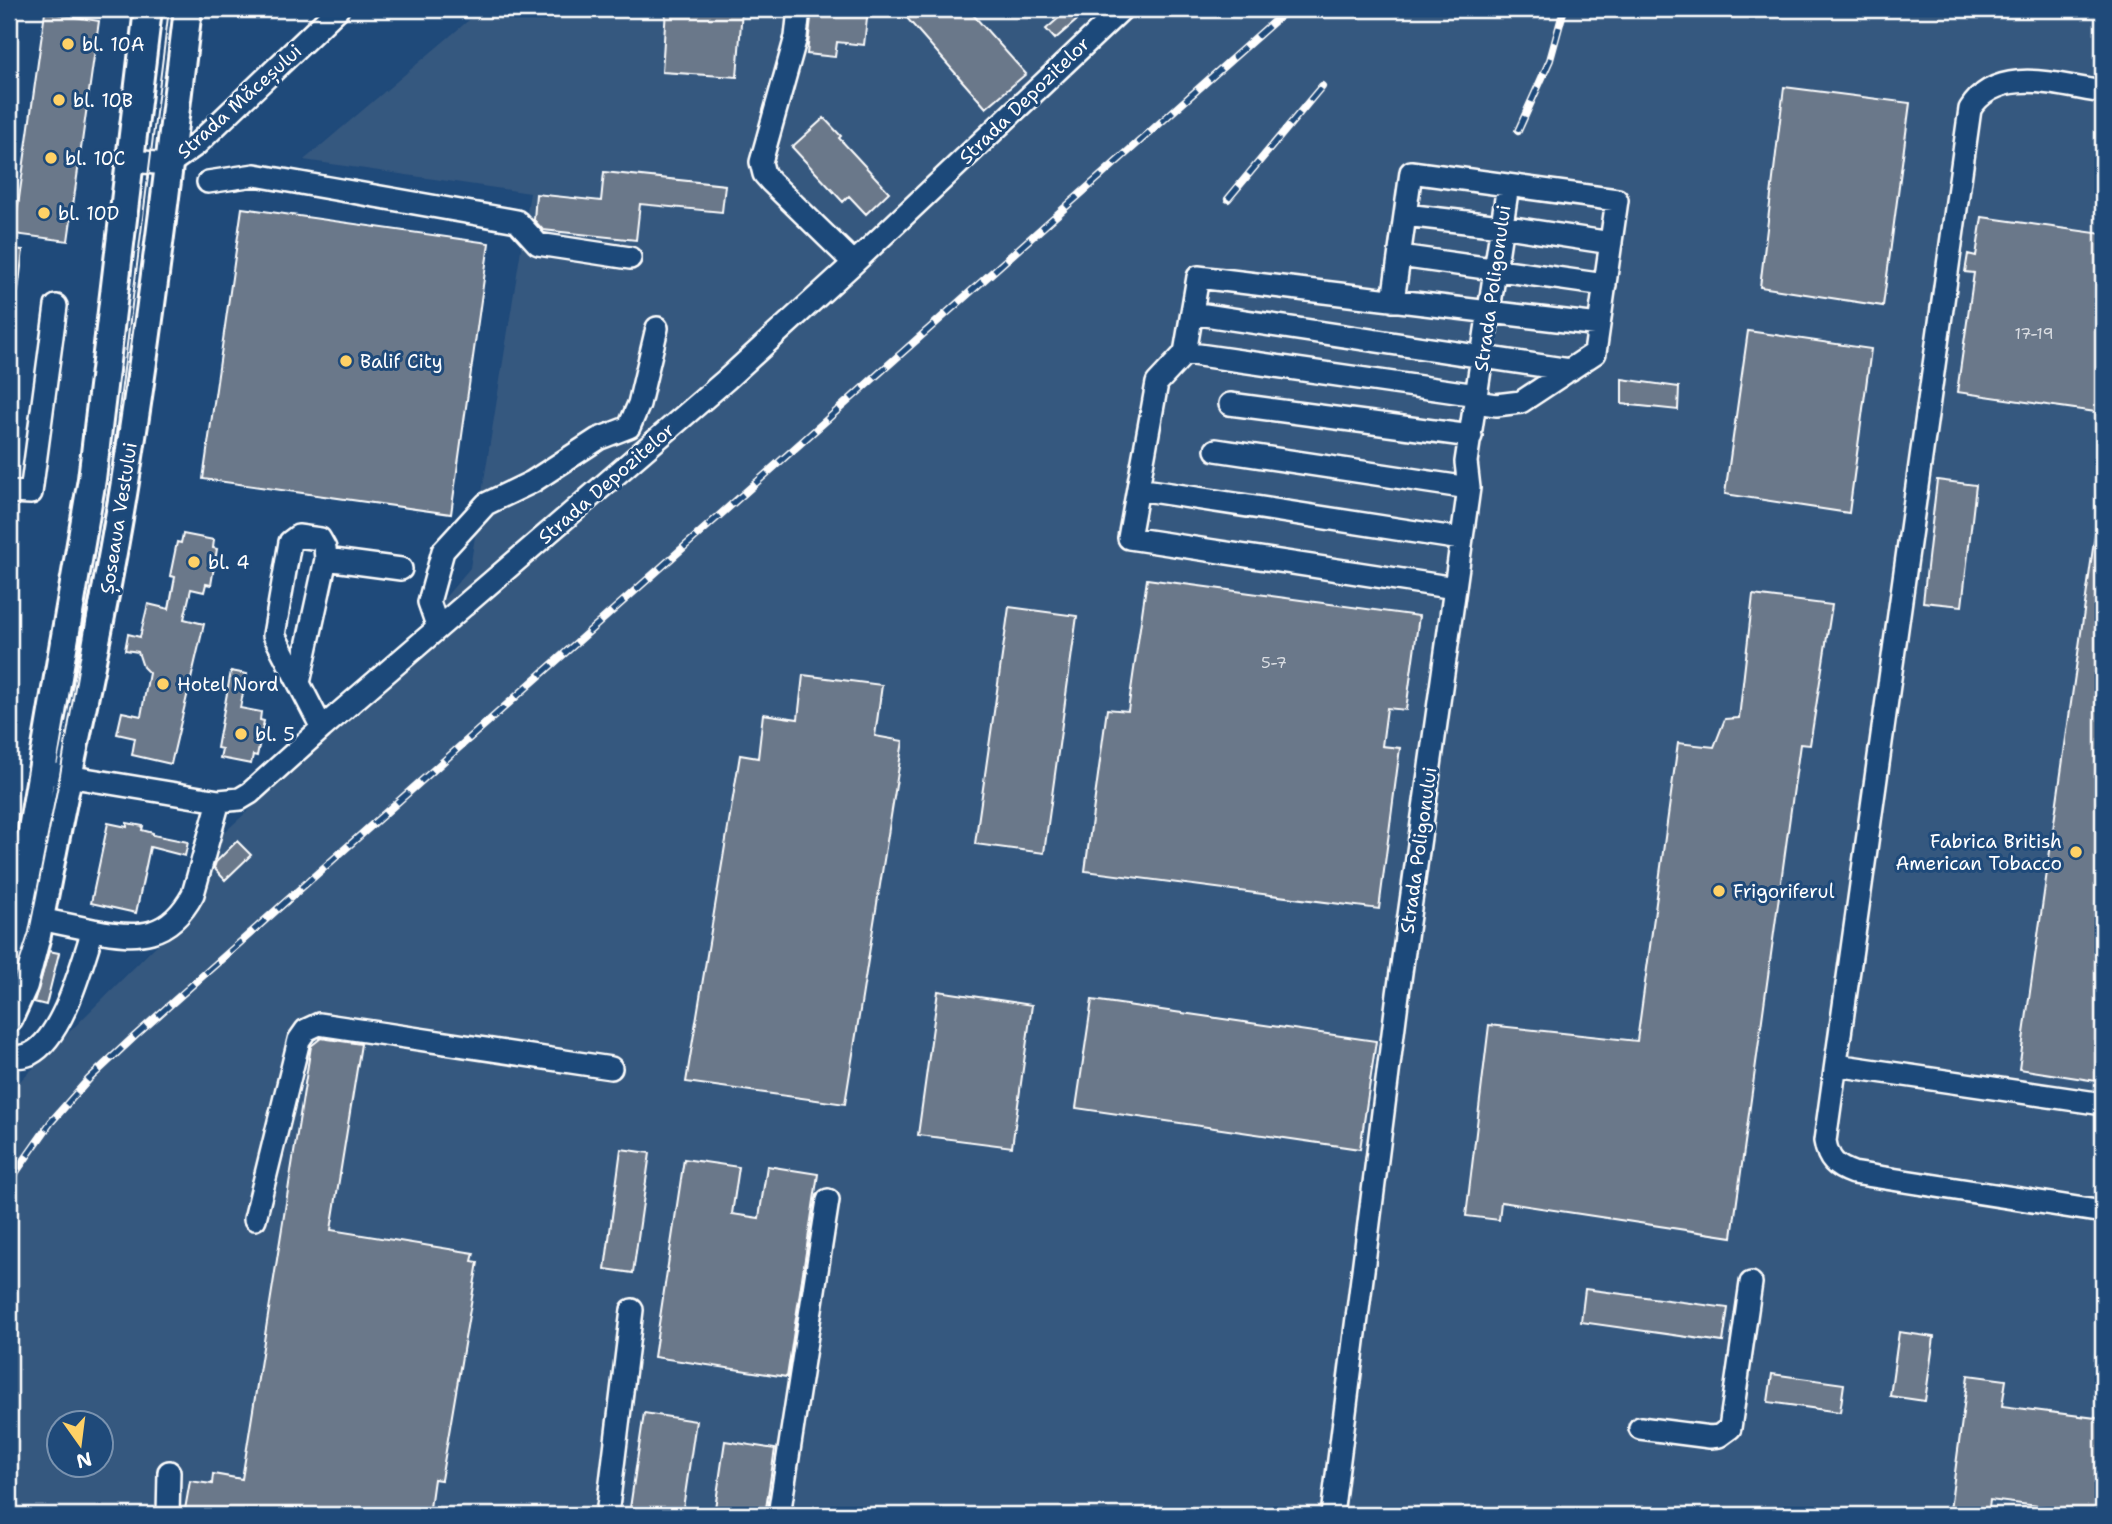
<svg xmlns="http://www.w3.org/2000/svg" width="2112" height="1524" font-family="'Shantell Sans',sans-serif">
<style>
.built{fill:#36587f;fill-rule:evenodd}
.building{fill:#6b788a;stroke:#fff;stroke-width:2}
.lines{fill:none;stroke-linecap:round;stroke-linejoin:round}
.minor-casing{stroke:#fff;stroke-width:26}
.major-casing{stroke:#fff;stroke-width:32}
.minor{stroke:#1f4a7a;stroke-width:21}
.major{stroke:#1f4a7a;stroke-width:26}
.tram{stroke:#fff;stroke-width:2}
.rail-casing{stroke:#fff;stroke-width:8}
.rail{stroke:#1f4a7a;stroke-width:5;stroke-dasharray:16;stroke-linecap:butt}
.poi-dot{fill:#ffd166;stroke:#1f4a7a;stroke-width:2.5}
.labels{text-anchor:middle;stroke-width:6;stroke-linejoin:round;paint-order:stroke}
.number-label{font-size:16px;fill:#dadde2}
.poi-label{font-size:19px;fill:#fff;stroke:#1f4a7a;text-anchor:start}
.street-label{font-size:19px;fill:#fff;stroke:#1f4a7a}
</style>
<rect width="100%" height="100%" fill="#1f4a7a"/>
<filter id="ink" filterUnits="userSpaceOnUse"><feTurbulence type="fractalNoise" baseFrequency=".0143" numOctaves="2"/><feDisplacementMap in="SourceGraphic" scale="14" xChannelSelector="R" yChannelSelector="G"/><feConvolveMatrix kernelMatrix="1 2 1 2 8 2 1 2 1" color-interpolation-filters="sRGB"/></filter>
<g filter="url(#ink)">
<path class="built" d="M482 9H499L537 21 543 9H2103V1515H9V1092L199 903 217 839 324 742 470 568 530 193 304 160ZM60 1422H102V1464H60Z"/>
<path class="building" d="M666 9H742L737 77 662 72Z
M812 9H868L864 45 837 42 835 57 807 54Z
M899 9H968L1026 74 986 108Z
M1053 9H1090L1055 39 1046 29 1060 17Z
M45 12 99 21 68 241 14 234Z
M1784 87 1910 103 1883 306 1760 287Z
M824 118 841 136 839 138 889 192 866 214 849 196 843 202 792 147Z
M604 172 725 185 722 212 640 204 636 240 543 230 534 220 536 194 601 201Z
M242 208 489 243 451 514 203 479Z
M1982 217 2103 234V413L1957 392 1974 273 1965 272 1968 254 1976 256Z
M9 249 23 250 18 292 9 291Z
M1748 331 1871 349 1849 513 1725 494Z
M1622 379 1679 387 1678 410 1622 404Z
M1937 480 1976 485 1962 606 1923 602Z
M183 534 214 540 213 548 217 549 211 585 206 584 204 592 191 589 184 619 204 624 171 764 132 755 135 738 117 734 122 712 141 716 149 673 143 667 138 652 125 650 128 634 140 637 148 604 169 609 175 577 170 576 177 542 181 543Z
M2095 534H2103V1082L2019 1069Z
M1147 579 1419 616 1406 710 1387 708 1382 746 1400 748 1379 909 1085 871 1107 709 1128 711Z
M1753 595 1832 605 1810 745 1800 744 1732 1237 1501 1202 1499 1220 1466 1216 1489 1025 1637 1041 1678 743 1714 747 1725 719 1739 718Z
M1009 607 1077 616 1044 853 975 844Z
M231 671 247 674 240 708 261 712 260 720 264 721 257 756 253 755 251 764 220 758 222 749 217 748Z
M803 675 882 685 875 736 903 741 845 1104 686 1082 740 755 758 758 763 714 798 719Z
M108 823 127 827V823L143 826 142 830 153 833V835L188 842 185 856 150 847 136 913 91 903Z
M237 841 251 855 225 880 214 868 216 862Z
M49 951 59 953 46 1005 34 1002Z
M938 991 1032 1005 1012 1147 918 1135Z
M1092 1000 1376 1041 1360 1149 1076 1108Z
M321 1038 361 1044 331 1230 474 1253 472 1261 478 1262 441 1480 434 1479 429 1515H184L190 1481 212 1484 213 1474 242 1479 311 1046Z
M621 1149 650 1153 633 1273 605 1269Z
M684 1159 739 1167 732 1214 759 1218 767 1166 818 1174 787 1377 654 1357Z
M1585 1289 1728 1308 1723 1342 1581 1322Z
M1899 1332 1934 1337 1925 1401 1890 1396Z
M1772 1374 1844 1384 1840 1412 1768 1402Z
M1968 1375 2006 1380 2002 1406 2103 1419V1514L1990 1500 1988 1515 1950 1510Z
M644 1413 696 1421 682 1515H629Z
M725 1441 775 1449 765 1515H714Z"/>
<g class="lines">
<g class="minor-casing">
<path id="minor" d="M799 9 796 37 761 162 764 174 771 182 854 263
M2103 92C2060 86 1998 64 1970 109L1825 1141C1828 1160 1836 1167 1853 1173L2103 1212
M130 161 169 164 196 145 338 9
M208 182 255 175 517 221 538 244 630 258
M1405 215 1501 226 1611 243
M1400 256 1605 285
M1393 301 1411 172 1617 200 1595 353 1521 402 1496 405 1476 402
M1192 313 1570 370
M1185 353 1477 395
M1230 404 1471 436
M1216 450 1469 488
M1138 489 1461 539
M9 492 31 493 56 306
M1455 588 1129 538 1157 383 1185 353 1198 277 1599 325
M438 628 429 602 443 551 486 504 532 482 598 439 629 427 639 404 657 328
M299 683 326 559 401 569
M322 728 274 635 290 542 298 536 320 539 325 548 326 559
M55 774 219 801 240 799 250 793 322 728 727 379 854 263 1122 9
M40 919 93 930
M9 1057C16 1057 23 1057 30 1054 63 1038 82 963 93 930 138 939 169 939 193 894L219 801
M1836 1065 2103 1104
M255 1219 299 1040 306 1030 319 1024 611 1068
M1640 1428 1710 1437 1719 1436 1730 1428 1751 1283
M168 1515 169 1472
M607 1515 632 1310
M779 1515 828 1200
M1332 1515 1398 994 1469 488 1466 462 1508 185"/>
</g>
<g class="major-casing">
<path id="major" d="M9 950 15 928 92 479 148 9
M9 1018 24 985 37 935C64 784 101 634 125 482 150 325 169 167 188 9"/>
</g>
<use href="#minor" class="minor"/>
<use href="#major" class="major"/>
<path class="tram" d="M9 994 29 932 60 775 110 481 169 9"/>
<g class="rail-casing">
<path id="rail" d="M1518 131 1550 60 1564 9
M1228 199 1322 86
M9 1182 51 1122 89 1079 135 1036 1288 9"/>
</g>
<use href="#rail" class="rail"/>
</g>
</g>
<g class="poi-dot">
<circle cx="68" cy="44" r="7"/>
<circle cx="59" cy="100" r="7"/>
<circle cx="51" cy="158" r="7"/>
<circle cx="44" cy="213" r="7"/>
<circle cx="346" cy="361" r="7"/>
<circle cx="194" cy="562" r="7"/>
<circle cx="163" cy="684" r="7"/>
<circle cx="241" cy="734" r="7"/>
<circle cx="2076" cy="852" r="7"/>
<circle cx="1719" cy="891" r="7"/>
</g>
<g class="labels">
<g class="number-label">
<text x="2034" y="339">17-19</text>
<text x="1274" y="668">5-7</text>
</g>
<g class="poi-label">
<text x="82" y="51">bl. 10A</text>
<text x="73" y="107">bl. 10B</text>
<text x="65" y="165">bl. 10C</text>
<text x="58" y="220">bl. 10D</text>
<text x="360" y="368">Balif City</text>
<text x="208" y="569">bl. 4</text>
<text x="177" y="691">Hotel Nord</text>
<text x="255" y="741">bl. 5</text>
<text x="2062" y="848" text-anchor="end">Fabrica British<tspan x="2062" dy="22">American Tobacco</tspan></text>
<text x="1733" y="898">Frigoriferul</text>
</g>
<g class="street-label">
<text transform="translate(1024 100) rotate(-44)" y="7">Strada Depozitelor</text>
<text transform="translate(239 101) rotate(-42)" y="7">Strada Măceșului</text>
<text transform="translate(1492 288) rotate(-82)" y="7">Strada Poligonului</text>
<text transform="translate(606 483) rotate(-41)" y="7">Strada Depozitelor</text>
<text transform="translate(118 518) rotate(-81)" y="7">Șoseaua Vestului</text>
<text transform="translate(1418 850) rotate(-82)" y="7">Strada Poligonului</text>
</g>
</g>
<rect width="2112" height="1524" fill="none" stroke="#1f4a7a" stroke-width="35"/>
<rect x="18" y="18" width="2077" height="1489" fill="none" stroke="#fff" stroke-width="2.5" filter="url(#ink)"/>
<g transform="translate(80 1444) rotate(166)"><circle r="33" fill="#1f4a7a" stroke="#7992af" stroke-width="2"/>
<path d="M0-5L12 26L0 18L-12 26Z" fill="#ffd166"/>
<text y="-10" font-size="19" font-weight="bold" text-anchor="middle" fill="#ffffff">N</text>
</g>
</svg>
